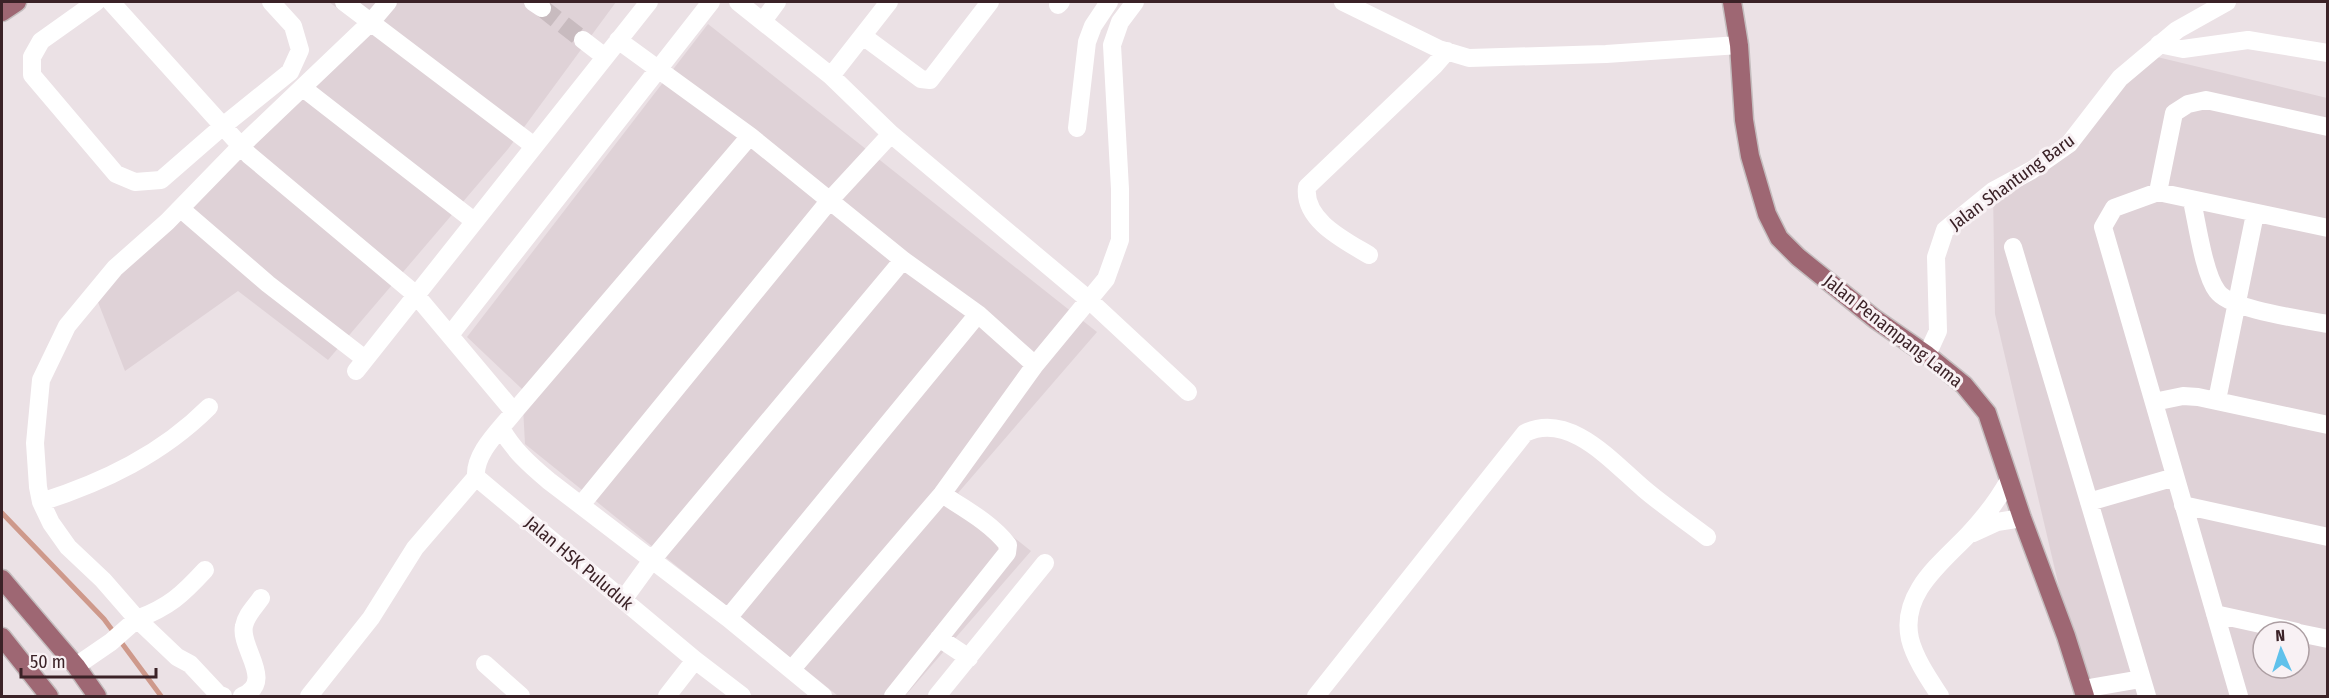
<svg xmlns="http://www.w3.org/2000/svg" width="2329" height="698" font-family="'Fira Sans Condensed',sans-serif">
<style>
.built{fill:#dfd2d7;fill-rule:evenodd}
.lines{fill:none;stroke-linecap:round;stroke-linejoin:round}
.stream{stroke:#ce998b;stroke-width:5}
.minor-tunnel{stroke:#c8bbbf;stroke-width:18;stroke-dasharray:18 9;stroke-linecap:butt}
.major-casing{stroke:#c4bdbe;stroke-width:21}
.minor{stroke:#fff;stroke-width:18}
.major{stroke:#9e6773;stroke-width:18}
.labels{text-anchor:middle;stroke-width:6;stroke-linejoin:round;paint-order:stroke}
.street-label{font-size:18px;fill:#3b2227;stroke:#f8f1f4}
</style>
<rect width="100%" height="100%" fill="#ebe1e5"/>
<path class="built" d="M329 2H616L508 149 328 360 238 291 125 371 96 297 362 27Z
M708 24 1097 332 958 493 1031 551 905 696H838L525 444 522 389 467 337Z
M2149 55 2327 98V696H2085L2083 689 1995 314 1993 191 2069 144ZM2263 632H2299V668H2263Z"/>
<g class="lines">
<path class="stream" d="M2 513 104 619 161 696"/>
<path class="minor-tunnel" d="M542 8 583 40"/>
<g class="major-casing">
<path id="major" d="M1732 2 1739 45 1744 120 1750 156 1767 214 1779 238 1798 257 1875 319 1927 355 1964 385 1987 413 2022 518 2066 636 2085 696
M2 12 17 2
M2 579 76 666 97 696
M2 637 49 696"/>
</g>
<path class="minor" d="M96 2 41 41 32 57V75L116 174 135 182 161 180 223 126 290 72 300 50 293 26 271 2
M111 2 249 155 415 294 514 412
M344 2 534 146
M533 2 542 8
M738 2 831 76 891 134 1089 300 1188 392
M1343 2 1439 49 1469 58 1606 54 1739 45
M1058 5 1061 2
M763 21 777 2
M863 36 921 79 930 80 990 2
M583 40 605 57
M618 40 750 136 903 260 978 314 1035 365
M2159 44 2183 49 2248 40 2328 53
M831 76 889 2
M303 88 474 221
M1077 128 1087 42 1093 26 1109 2
M2158 192 2174 113 2188 104 2206 100 2328 127
M2192 201C2197 223 2204 274 2217 291 2230 310 2303 319 2328 324
M181 209 268 284 365 359
M2013 247 2147 696
M1369 255C1344 240 1303 220 1307 187L1434 66 1447 51
M450 335 711 2
M1927 355 1938 331 1936 257 1945 230 1993 191 2032 170 2069 144 2120 78 2177 30 2227 2
M356 371 649 2
M2217 400 2255 214
M2154 402 2183 396 2198 397 2328 425
M501 428C513 450 530 465 549 481L728 618 823 696
M41 502C104 482 162 454 209 407
M2089 502 2175 477
M581 505 830 200 891 134
M2183 505 2328 537
M1973 533 1997 522 2022 518
M205 570C182 595 169 607 137 619L177 657 190 664 219 695 223 696
M623 600 652 560 903 260
M2215 614 2297 632
M728 618 978 314
M2299 633 2328 639
M939 638 969 658
M485 664 521 696
M76 666 111 642 137 619 103 580 68 547 51 523 41 502 38 487 35 443 41 380 67 326 115 268 167 222 241 146 371 22 388 2
M792 669 942 494 1035 365 1106 279 1120 240V189L1112 45 1120 22 1135 2
M2083 689 2141 679
M242 696C276 682 239 648 244 626 246 615 255 607 261 598
M309 696 371 618 415 548 476 477
M667 696 695 660
M742 696 695 660 476 477C474 453 500 430 514 412L750 136
M893 696 1007 553 1008 545C991 523 965 509 942 494
M937 696 1045 563
M1316 696 1525 433C1570 411 1613 463 1644 489 1664 506 1686 521 1707 537
M1940 696C1929 679 1915 659 1910 639 1900 594 1940 564 1968 535 1983 519 1998 500 2009 480
M2239 696 2103 227 2114 208 2158 192 2328 228"/>
<use href="#major" class="major"/>
</g>
<g class="labels">
<g class="street-label">
<text transform="translate(2012 182) rotate(-36)" y="6">Jalan Shantung Baru</text>
<text transform="translate(1893 331) rotate(38)" y="6">Jalan Penampang Lama</text>
<text transform="translate(579 563) rotate(40)" y="6">Jalan HSK Puluduk</text>
</g>
</g>
<rect width="2329" height="698" fill="none" stroke="#3b2227" stroke-width="6"/>
<g transform="translate(2281 650) rotate(357)"><circle r="28" fill="#f8f1f4" stroke="#ac9ea2" stroke-width="1.5"/>
<path d="M0-4.5L10 22L0 15L-10 22Z" fill="#5fc1eb"/>
<text y="-9" font-size="16" font-weight="bold" text-anchor="middle" fill="#3b2227">N</text>
</g>
<path d="M21 668v9h135v-9" fill="none" stroke="#3b2227" stroke-width="3"/>
<text x="30" y="668" font-size="18" fill="#3b2227" stroke="#f8f1f4" stroke-width="4.5" paint-order="stroke">50 m</text>
</svg>
